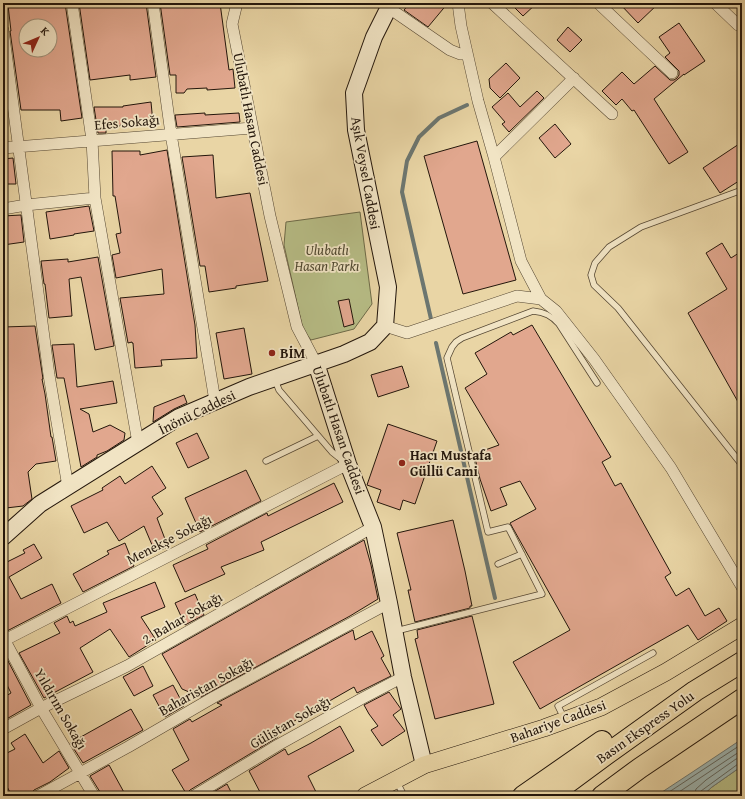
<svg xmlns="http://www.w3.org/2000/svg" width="745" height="799" font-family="'Gentium Book Plus',serif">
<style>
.green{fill:#b7bd86;stroke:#6d6a48}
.water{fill:#9db6b3;stroke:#6c7670}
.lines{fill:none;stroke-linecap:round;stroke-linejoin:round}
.shore{stroke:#60665f;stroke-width:1}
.stream{stroke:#6c7670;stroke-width:4}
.building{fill:#e1a78e;stroke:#23160b;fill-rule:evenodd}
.lane-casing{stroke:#544632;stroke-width:7}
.street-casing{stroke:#544632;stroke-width:12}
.secondary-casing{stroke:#23160b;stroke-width:18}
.primary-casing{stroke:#23160b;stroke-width:18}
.highway-casing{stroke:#23160b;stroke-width:22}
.lane{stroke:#f1e4c4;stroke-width:5.5}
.street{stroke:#f1e4c4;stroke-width:11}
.secondary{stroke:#f1e4c4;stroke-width:16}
.primary{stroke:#e9d5a5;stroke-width:17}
.highway{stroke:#e9d5a5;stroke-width:20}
.poi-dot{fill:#8f2418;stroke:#f1e4c4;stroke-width:1.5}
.labels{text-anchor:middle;stroke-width:3.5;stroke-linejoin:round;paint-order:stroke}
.street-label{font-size:14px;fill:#23160b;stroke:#f1e4c4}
.park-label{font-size:14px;font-style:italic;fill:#4f4830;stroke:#f1e4c4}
.poi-label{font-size:14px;font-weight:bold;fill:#23160b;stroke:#f1e4c4;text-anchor:start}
</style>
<rect width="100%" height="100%" fill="#e9d5a5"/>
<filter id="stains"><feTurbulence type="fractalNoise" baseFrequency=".005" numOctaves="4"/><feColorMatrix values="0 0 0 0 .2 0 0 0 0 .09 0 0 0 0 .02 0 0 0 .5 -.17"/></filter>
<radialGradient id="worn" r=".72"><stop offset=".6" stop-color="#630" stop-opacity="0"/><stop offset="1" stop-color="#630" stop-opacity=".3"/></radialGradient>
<path class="green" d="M360 212 372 304 354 329 311 340 303 330 284 245 286 222Z
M742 766V793L736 796H702L712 787Z"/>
<path class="water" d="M742 739V766L712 787 702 796H656L691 773Z"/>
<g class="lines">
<path class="shore" d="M663 796 742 744
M673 796 742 750
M694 796 696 789 706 780 736 759 742 758
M699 796 700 793 701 791 738 764 742 763"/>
<path class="stream" d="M431 319 402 192 407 161 419 137 439 118 467 105
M436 343 495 598"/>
</g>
<path class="building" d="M26 3H65L82 118 61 121 60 110H21L10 31H11L8 5ZM26 26H50L53 50H26Z
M79 3H146L156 77 130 80V75L90 80Z
M160 3H220L229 70 233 69 235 88 207 90V88L187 89 184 93H176V75H170Z
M410 3H448L428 27 404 10Z
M510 3H537L523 16Z
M619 3H659L638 23Z
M679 23 705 61 684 75V74L654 99 688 152 669 164 634 110 632 111 622 99 616 105 602 91 622 72 634 84 655 66 670 80H674L677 78 679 75V71L665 57 670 53 659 37Z
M568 27 582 40 570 52 557 40Z
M506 63 520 78 500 98 490 88 489 79Z
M537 91 544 98 509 132 502 124 505 122 492 107 508 93 520 107Z
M151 102 153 123 120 125V126H106V133H98L94 107H123V106Z
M205 113V115L239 113 240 122 177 127 175 115Z
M555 124 571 144 555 158 539 138Z
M477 141 516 280 463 294 424 156Z
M742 142V179L720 193 703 168Z
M167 150 195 325 197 358 161 360 162 366 135 368 133 343H132V342L128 343 120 298 164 294 162 269 116 278 112 255 120 253 116 234 121 233 115 196H113L112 151H140V155Z
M213 155 216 198 250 193 268 281 236 286V288L209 292 205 266H200L182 157Z
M13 158 16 184H3V159Z
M89 206 94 231 74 234V235L50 239 46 212Z
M21 215 24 242 3 245V216Z
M722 243 731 258 742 251V409L688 313 727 289 706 253Z
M98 257 114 346 95 350 81 277 69 279 72 316 49 318 45 284H44L41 261 68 259V262Z
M349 299 354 324 344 327 338 301Z
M532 325 611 457 602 462 615 486 621 483 671 573 665 577 676 596 689 588 705 616 719 608 727 621 698 640 688 625 540 709 513 662 570 630 510 523 536 509 520 481 500 488 507 505 491 511 480 479 474 454 499 445 465 388 487 374 475 353 511 332 513 335Z
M35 326 43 379H42L45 394 51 437H52L56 461 36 464 28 472 32 499 23 506 6 508 3 486V327Z
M244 328 252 374 224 379 216 333Z
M74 344 77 387 113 381 117 403 80 409 89 414 93 432 110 425 125 433 124 440 107 451 97 455V457L81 467 64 378H57L52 345Z
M402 366 409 387 378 397 371 375Z
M184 395 187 403 174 409 153 422 154 407Z
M388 424 437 441 415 504 403 500 400 510 377 502 381 490 367 485Z
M197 433 209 458 188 468 176 443Z
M152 466 166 488 152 497 163 514 157 518 168 547 155 552 144 526 119 541 107 522 84 533 71 506 103 490 102 488 120 476 125 484Z
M246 470 261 501 200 532 185 498Z
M334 483 343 502 261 542 264 550 221 567 225 574 185 592 173 565 208 549 206 545 267 513 268 516Z
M453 520 465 571 472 606H470V608L415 622 408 590H411L397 533Z
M364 540 371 565 378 599 350 616 201 697 182 689 162 654Z
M125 543 134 566 83 592 73 574 109 554 107 551Z
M34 544 42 558 9 577 21 599 52 584 61 603 7 631 3 625V564L25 553 23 550Z
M155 582 165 607 141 617 156 640 129 657 110 629 80 648 93 672 44 698 19 653 60 633 54 623 67 616 70 623 73 621 75 626 107 612 103 603Z
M195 594 204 615 185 625 175 603Z
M472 616 494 704 435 719 415 639 418 638 417 630Z
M353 630 355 640 372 631 384 656 381 658 391 676 357 693 354 687 275 732 278 737 190 790 188 792 187 795 172 770 189 760 173 729 190 719 192 722 222 705 217 703Z
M7 659 31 705 3 721V691L6 696 11 693 3 677V660Z
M143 666 153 686 134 696 123 677Z
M173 685 184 706 165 717 153 695Z
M389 692 401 709 393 715 405 731 382 746 371 730 378 726 369 714 364 705Z
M131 709 143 730 83 763 70 743Z
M340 726 354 751 308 776 318 796H262L249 771 285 749 288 755 311 743Z
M25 734 43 763 59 751 69 768 50 782 34 790 32 793 31 796H12L3 779V755L15 749 11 743Z
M109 765 126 796H101L100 792 90 776Z
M227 784 233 796H207Z"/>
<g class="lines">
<g class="lane-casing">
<path id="lane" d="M742 190 641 227 609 247 595 263 591 275 594 285 618 308 742 465
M275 380 279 390 332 452 342 460
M266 461 318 436
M498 564 522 554
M396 631 542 594 508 527 488 532 447 358 452 347 456 342 462 338 533 311C545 312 552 316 559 324L597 383
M564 718 558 706 653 653
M397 782 404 796"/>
</g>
<g class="street-casing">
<path id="street" d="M72 3 92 140 95 198 138 443
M153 3 171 134 215 401
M237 3 232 24 270 216 297 327 316 363
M458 3 461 26 478 101 494 157 521 261 541 299
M492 3 612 114
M598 3 672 73
M715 3 738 25
M389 8 450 50 460 54H467
M3 30 49 375 68 487
M3 148 252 128
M494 157 574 78
M3 209 26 205 95 198
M385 326 407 333 517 296 541 299 556 311 594 359 671 468 742 587
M3 637 41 708 94 796
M3 641 348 464
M3 729 41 708 127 666 373 527
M38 796 128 747 214 697 389 603
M194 796 278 745 361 699 403 677"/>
</g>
<g class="secondary-casing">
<path id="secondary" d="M316 363 348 464 373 527 389 603 403 677 424 765
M3 537 40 504 179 417 249 387 344 354 370 342 385 326 388 287 356 130 354 93 374 37 391 3"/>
</g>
<g class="primary-casing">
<path id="primary" d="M365 796 424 765 544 728 601 707 666 672 742 626"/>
</g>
<g class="highway-casing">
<path id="highway" d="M523 796 602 741
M550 796 607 754 695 691 742 662
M602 796 640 768 742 699"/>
</g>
<use href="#lane" class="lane"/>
<use href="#street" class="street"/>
<use href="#secondary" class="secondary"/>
<use href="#primary" class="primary"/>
<use href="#highway" class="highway"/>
</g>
<g class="poi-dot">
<circle cx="272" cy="353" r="4"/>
<circle cx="402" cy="463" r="4"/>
</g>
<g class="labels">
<g class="street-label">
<text transform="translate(251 119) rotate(79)" y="5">Ulubatlı Hasan Caddesi</text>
<text transform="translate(127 122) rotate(-5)" y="5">Efes Sokağı</text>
<text transform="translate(366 173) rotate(80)" y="5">Aşık Veysel Caddesi</text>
<text transform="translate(197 412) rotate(-26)" y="5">İnönü Caddesi</text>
<text transform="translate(339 430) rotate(71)" y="5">Ulubatlı Hasan Caddesi</text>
<text transform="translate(169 539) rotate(-27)" y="5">Menekşe Sokağı</text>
<text transform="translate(182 618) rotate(-30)" y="5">2. Bahar Sokağı</text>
<text transform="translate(206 686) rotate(-29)" y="5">Baharistan Sokağı</text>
<text transform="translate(61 709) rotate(60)" y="5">Yıldırım Sokağı</text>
<text transform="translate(558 721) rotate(-20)" y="5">Bahariye Caddesi</text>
<text transform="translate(290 722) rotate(-30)" y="5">Gülistan Sokağı</text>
<text transform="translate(645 727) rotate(-35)" y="5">Basın Ekspress Yolu</text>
</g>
<g class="park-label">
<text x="327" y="255">Ulubatlı<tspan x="327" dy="16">Hasan Parkı</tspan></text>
</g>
<g class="poi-label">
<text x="280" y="358">BİM</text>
<text x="410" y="460">Hacı Mustafa<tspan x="410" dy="16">Güllü Cami</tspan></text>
</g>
</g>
<rect width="745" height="799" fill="none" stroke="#e9d5a5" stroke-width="16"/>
<rect x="4" y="4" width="737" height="791" fill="none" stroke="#23160b" stroke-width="2"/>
<rect x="8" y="8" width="729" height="783" fill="none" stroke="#23160b"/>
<g transform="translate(38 38) rotate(46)"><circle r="19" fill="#f1e4c4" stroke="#9f927a"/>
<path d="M0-3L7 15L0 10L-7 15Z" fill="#8f2418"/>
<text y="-6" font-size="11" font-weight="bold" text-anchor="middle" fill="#23160b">K</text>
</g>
<rect width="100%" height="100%" filter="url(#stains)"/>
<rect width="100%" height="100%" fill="url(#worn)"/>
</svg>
